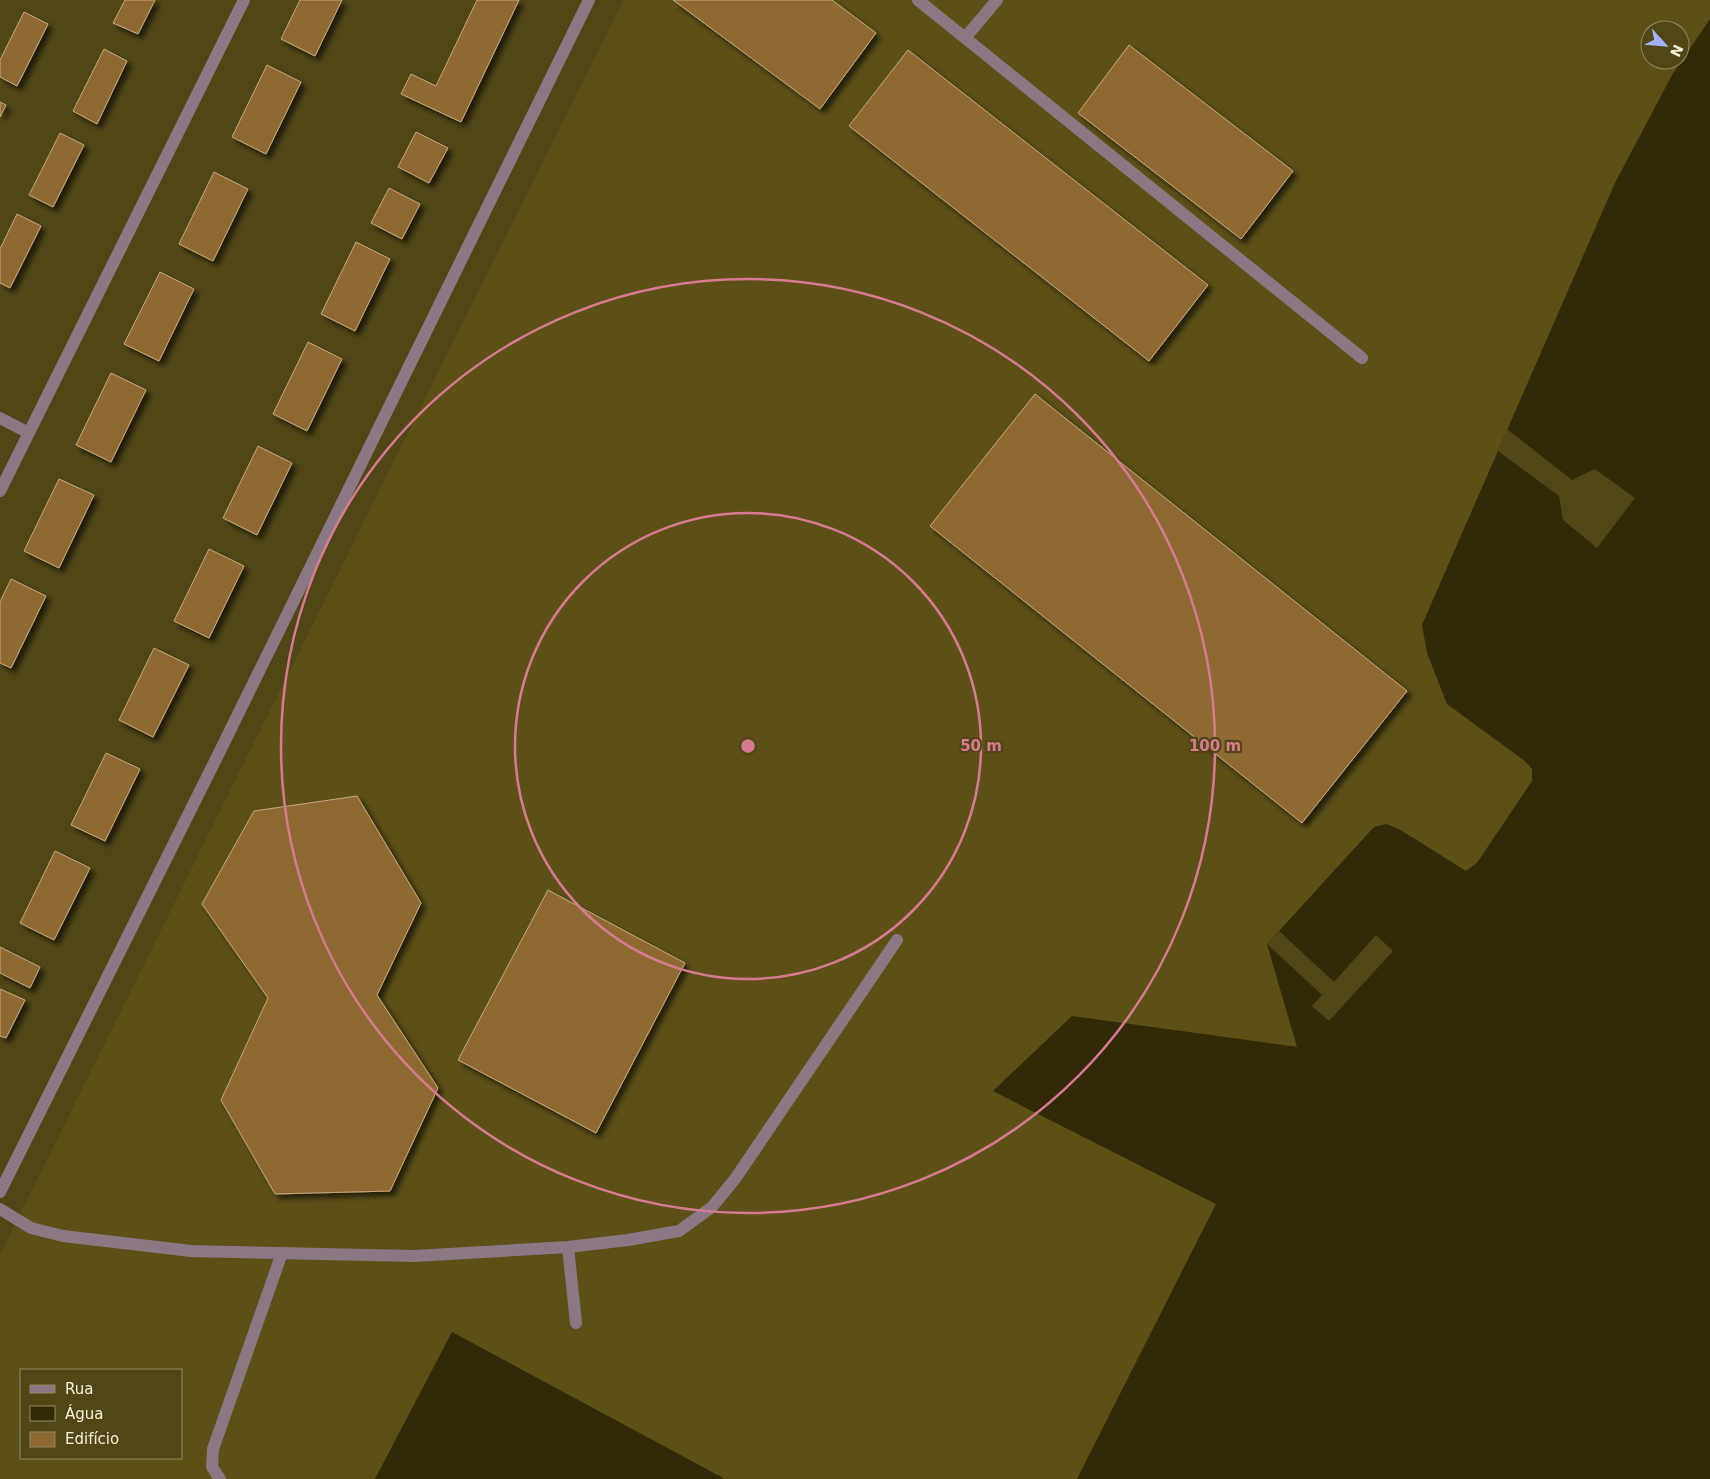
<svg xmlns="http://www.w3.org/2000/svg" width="1710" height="1479" font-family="'DejaVu Sans',sans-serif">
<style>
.built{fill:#5c5017;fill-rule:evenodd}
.water{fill:#322a07}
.pier{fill:#504616}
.building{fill:#8e6a32;stroke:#c7a97f;filter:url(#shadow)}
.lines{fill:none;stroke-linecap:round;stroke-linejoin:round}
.minor{stroke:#8b7885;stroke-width:12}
.ring{fill:none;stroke:#d97a93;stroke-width:2.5}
.centre{fill:#d97a93;stroke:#504616;stroke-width:2.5}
.ring-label{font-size:15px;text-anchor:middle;font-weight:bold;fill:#d97a93;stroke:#504616;stroke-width:4.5;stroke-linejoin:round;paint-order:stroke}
</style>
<defs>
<filter id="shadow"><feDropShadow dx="4.5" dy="4.5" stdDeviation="2.5" flood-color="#0009"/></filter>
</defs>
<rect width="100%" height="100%" fill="#504616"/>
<path class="built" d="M623 0H1710V19L1672 75 1615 183 1422 625 1447 704 1525 761 1532 769V781L1477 863 1465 871 1449 861 1374 827 1279 931 1267 944 1297 1047 1072 1016 993 1091 1216 1204 1077 1479H725L452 1332 375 1479H0V1254ZM1650 30H1680V60H1650ZM21 1370H181V1458H21Z"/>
<path class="water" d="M1710 19V1479H1077L1216 1204 993 1091 1072 1016 1297 1047 1267 944 1279 931 1374 827 1386 824 1399 829 1466 871 1477 863 1532 781V769L1525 761 1447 704 1427 653 1422 625 1615 183 1672 75Z
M452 1332 725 1479H375Z"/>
<path class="pier" d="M1507 429 1572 480 1595 469 1635 498 1597 548 1563 520 1559 496 1498 451Z
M1279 931 1334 982 1376 935 1393 951 1329 1021 1312 1006 1322 995 1267 944Z"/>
<path class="building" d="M125 0H155L138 34 113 23Z
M300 0H342L315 56 281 39Z
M477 0H519L461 122 401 94 411 74 436 86Z
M673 0H832L876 33 820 109Z
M24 12 48 24 17 86 0 77V60Z
M1129 45 1293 171 1241 239 1078 113Z
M104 49 127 61 97 124 73 111Z
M908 50 1208 285 1149 361 849 126Z
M267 65 301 82 266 154 232 137Z
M0 102 6 105 0 117Z
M416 132 448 148 429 183 398 167Z
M60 133 84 145 53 207 29 195Z
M214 172 248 189 213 261 179 244Z
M389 188 420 204 402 239 371 223Z
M17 214 41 226 10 288 0 283V249Z
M356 242 390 259 355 331 321 314Z
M160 272 194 289 159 361 124 344Z
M308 342 342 359 307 431 273 414Z
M111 373 146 390 111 462 76 445Z
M1035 394 1407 691 1302 823 930 526Z
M258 446 292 463 257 535 223 518Z
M59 479 94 495 59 568 24 551Z
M209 549 244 566 209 638 174 621Z
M11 579 46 596 11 668 0 663V602Z
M154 648 189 665 153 737 119 720Z
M106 753 140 769 105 841 71 825Z
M357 796 421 903 377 995 438 1088 390 1191 275 1194 221 1100 268 998 202 904 254 811Z
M55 851 90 868 54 940 20 923Z
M548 890 685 963 596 1133 458 1060Z
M0 947 40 967 30 988 0 973Z
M0 989 25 1000 6 1038 0 1036Z"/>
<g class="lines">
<path class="minor" d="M918 0 1362 358
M965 38 997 0
M0 418 29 433
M0 491 244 0
M0 1192 218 755 589 0
M0 1209 31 1228 63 1236 191 1251 414 1256 568 1247 628 1240 679 1231 712 1207 735 1179 897 940
M568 1247 576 1323
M220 1479 212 1467 213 1449 282 1253"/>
</g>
<g class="ring">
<circle cx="748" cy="746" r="233"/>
<circle cx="748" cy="746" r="467"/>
</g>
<circle cx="748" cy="746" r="8" class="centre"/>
<g class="ring-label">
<text x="981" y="751">50 m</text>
<text x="1215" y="751">100 m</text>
</g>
<rect x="20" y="1369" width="162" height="90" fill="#504616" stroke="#928a64"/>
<rect x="30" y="1385" width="25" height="8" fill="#8b7885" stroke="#928a64"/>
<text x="65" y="1394" font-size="15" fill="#f6f1d8">Rua</text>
<rect x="30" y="1406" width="25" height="15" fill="#322a07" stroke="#928a64"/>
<text x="65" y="1419" font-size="15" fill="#f6f1d8">Água</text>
<rect x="30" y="1432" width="25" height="15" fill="#8e6a32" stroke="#928a64"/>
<text x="65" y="1444" font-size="15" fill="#f6f1d8">Edifício</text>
<g transform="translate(1665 45) rotate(116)"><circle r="24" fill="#504616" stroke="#928a64"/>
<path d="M0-4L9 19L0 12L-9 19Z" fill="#a6b1fc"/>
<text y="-8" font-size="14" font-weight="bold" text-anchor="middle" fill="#f6f1d8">N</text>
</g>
</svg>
